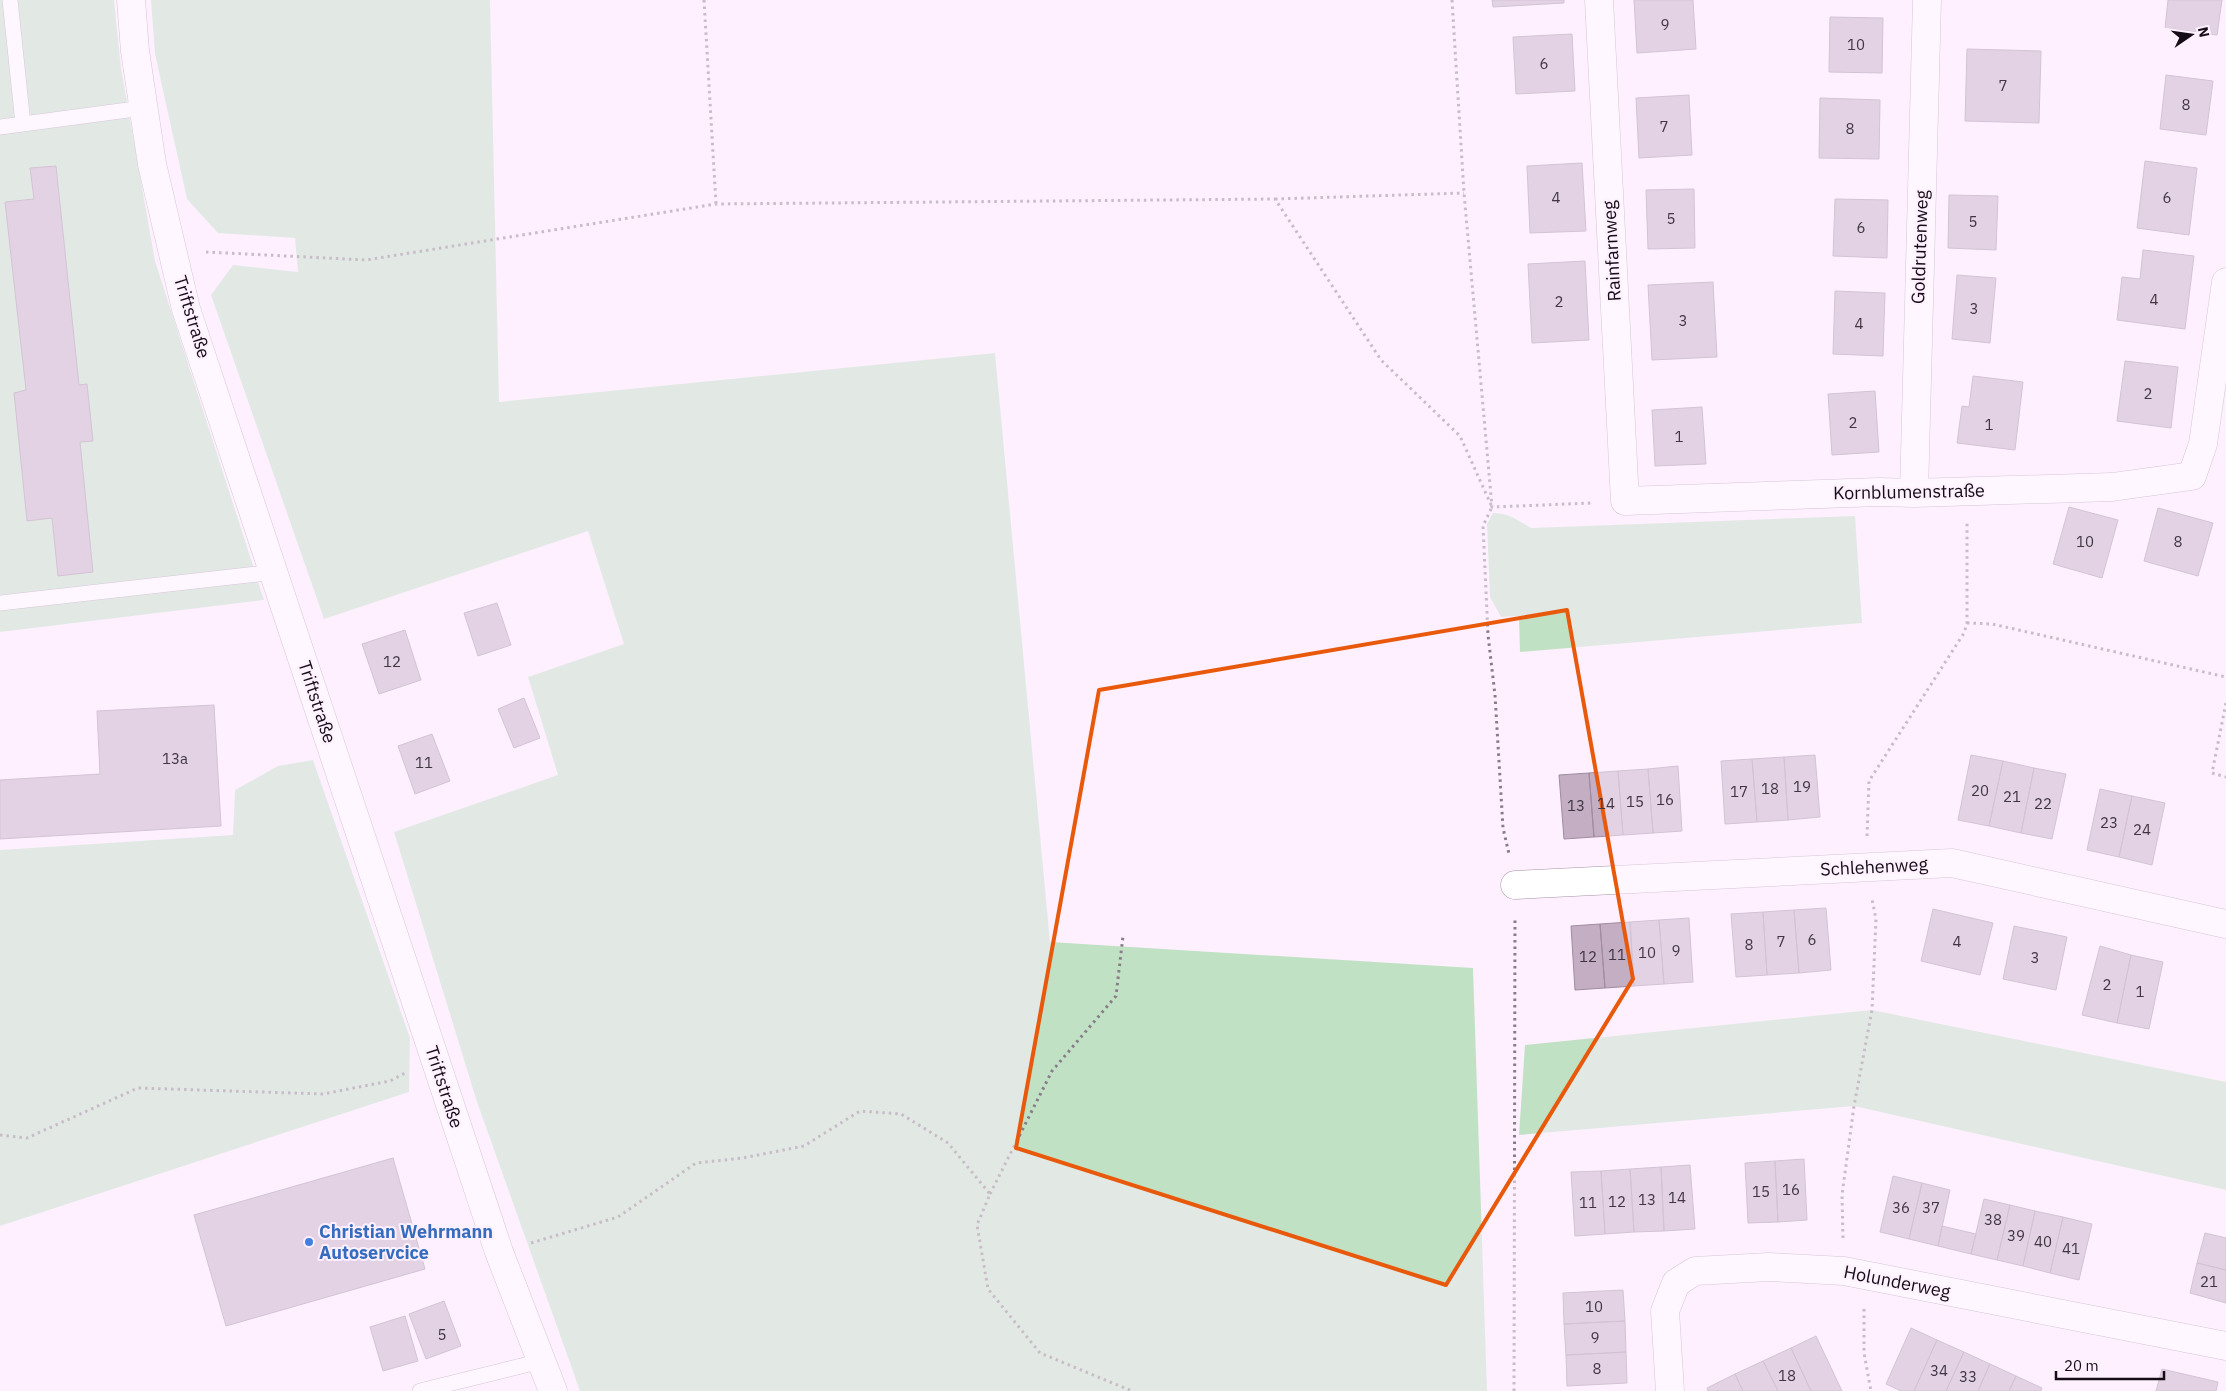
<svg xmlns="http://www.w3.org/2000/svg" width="2226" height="1391" font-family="'IBM Plex Sans',sans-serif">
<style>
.green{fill:#c1e1c4}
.building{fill:#c3aec4;stroke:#a08ba1}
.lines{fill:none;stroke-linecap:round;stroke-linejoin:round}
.lane-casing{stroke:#a792a8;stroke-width:16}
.street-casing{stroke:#a792a8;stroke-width:29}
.path{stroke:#877c88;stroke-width:3;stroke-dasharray:2.5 4;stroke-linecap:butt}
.lane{stroke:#fff;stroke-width:15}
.street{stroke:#fff;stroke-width:28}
.marked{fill:none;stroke:#e8590c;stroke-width:4;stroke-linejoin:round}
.shop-dot{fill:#3f7fe0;stroke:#fef0ff;stroke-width:2}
.labels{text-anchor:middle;stroke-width:4;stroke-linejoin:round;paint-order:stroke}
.number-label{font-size:15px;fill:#403541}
.street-label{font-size:18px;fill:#140d15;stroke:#fef0ff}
.shop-label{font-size:18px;font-weight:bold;fill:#366cbe;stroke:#fef0ff;text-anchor:start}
</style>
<rect width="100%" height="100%" fill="#fef0ff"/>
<path class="green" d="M0 0H114L121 68 155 261 264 600 0 632Z
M151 0H490L499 402 995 353 1050 942 1473 968 1487 1391H580L477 1102 394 832 558 775 528 677 624 644 588 531 324 619 211 295 233 265 298 272 295 238 218 233 187 199 155 54Z
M1493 513C1508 513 1518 520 1531 528L1855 516 1862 623 1520 652 1519 616 1501 617 1490 597 1487 524Z
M313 760 410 1038 409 1092 0 1226V850L233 835 235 790 278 766Z
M1872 1010 2226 1082V1190L1854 1106 1519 1135 1525 1045Z"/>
<path class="building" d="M1492 0H1564V3L1493 7Z
M1634 0H1693L1696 49 1637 53Z
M2168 0H2222L2217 35 2165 28Z
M1830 17 1883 18 1882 73 1829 72Z
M1572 34 1575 91 1516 94 1513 37Z
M1967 49 2041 51 2039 123 1965 121Z
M2166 75 2213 81 2206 135 2160 129Z
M1689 95 1692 155 1639 158 1636 98Z
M1820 98 1880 100 1879 159 1819 158Z
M2145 161 2197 168 2189 235 2137 228Z
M1582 163 1586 231 1530 233 1527 166Z
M56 166 79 385 87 384 93 441 80 442 93 572 58 576 52 518 27 521 14 393 26 390 5 202 34 199 30 168Z
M1694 189 1695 248 1648 249 1646 190Z
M1949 195 1998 196 1996 250 1948 248Z
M1835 199 1888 200 1887 258 1833 256Z
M2143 250 2194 256 2185 329 2117 320 2122 277 2140 279Z
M1585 261 1589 340 1532 343 1528 264Z
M1957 275 1996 278 1990 343 1952 339Z
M1713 282 1717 357 1652 360 1648 285Z
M1835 291 1885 293 1883 356 1833 354Z
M2125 361 2178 367 2171 428 2117 421Z
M1973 376 2023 382 2015 450 1957 443 1962 406 1969 407Z
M1875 391 1879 452 1832 455 1828 394Z
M1702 407 1706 464 1655 466 1652 410Z
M2069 507 2118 520 2102 578 2053 564Z
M2158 508 2213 523 2198 576 2144 561Z
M497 603 511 645 478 656 464 613Z
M405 630 421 680 379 694 362 644Z
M524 698 540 738 514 748 498 709Z
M214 705 221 826 0 839V780L100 774 97 711Z
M432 734 450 781 415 794 398 746Z
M1815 755 1820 817 1788 820 1784 757Z
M1971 755 2003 761 1989 826 1958 820Z
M1784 757 1788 820 1757 822 1752 759Z
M1752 759 1757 822 1725 824 1721 761Z
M2003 761 2034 768 2021 833 1989 826Z
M1678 766 1682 831 1653 833 1648 769Z
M2034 768 2066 774 2052 839 2021 833Z
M1648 769 1653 833 1623 835 1618 771Z
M1618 771 1623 835 1594 837 1589 773Z
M1589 773 1594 837 1564 839 1559 775Z
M2100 789 2132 796 2119 857 2087 850Z
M2132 796 2165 803 2152 865 2119 857Z
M1826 908 1831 970 1799 973 1794 910Z
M1933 909 1993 923 1980 975 1921 961Z
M1794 910 1799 973 1767 975 1763 912Z
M1763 912 1767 975 1736 977 1731 914Z
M1689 918 1693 982 1664 984 1659 920Z
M1659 920 1664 984 1634 986 1630 922Z
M1630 922 1634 986 1605 988 1600 924Z
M1600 924 1605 988 1575 990 1571 926Z
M2014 926 2067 937 2056 990 2003 979Z
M2100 946 2131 955 2117 1023 2082 1015Z
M2131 955 2163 962 2149 1029 2117 1023Z
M393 1158 425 1269 226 1326 194 1215Z
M1804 1159 1807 1220 1778 1222 1775 1161Z
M1775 1161 1778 1222 1748 1223 1745 1163Z
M1690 1165 1695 1229 1664 1231 1661 1167Z
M1661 1167 1664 1231 1634 1232 1630 1169Z
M1630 1169 1634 1232 1605 1234 1601 1171Z
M1601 1171 1605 1234 1575 1236 1571 1172Z
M1893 1176 1922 1183 1909 1239 1880 1232Z
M1922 1183 1950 1190 1938 1246 1909 1239Z
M1984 1199 2010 1205 1997 1260 1971 1254Z
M2010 1205 2035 1211 2023 1266 1997 1260Z
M2035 1211 2063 1217 2050 1273 2023 1266Z
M2063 1217 2092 1224 2079 1280 2050 1273Z
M1942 1226 1976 1234 1971 1254 1938 1246Z
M2205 1233 2226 1238V1270L2197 1263Z
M2197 1263 2226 1270V1303L2190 1293Z
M1623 1290 1625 1321 1564 1324 1563 1293Z
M444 1301 461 1346 426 1359 409 1314Z
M405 1316 418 1361 383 1371 370 1327Z
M1625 1321 1626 1352 1566 1355 1564 1324Z
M1911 1328 1937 1340 1914 1391H1901L1886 1384Z
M1816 1336 1842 1391H1811L1791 1348Z
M1937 1340 1964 1352 1946 1391H1914Z
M1791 1348 1811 1391H1778L1763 1361Z
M1626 1352 1627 1383 1567 1386 1566 1355Z
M1964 1352 1990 1364 1978 1391H1946Z
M1763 1361 1778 1391H1743L1735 1374Z
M1990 1364 2016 1376 2009 1391H1978Z
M2162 1369 2218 1382 2216 1391H2156Z
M1735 1374 1743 1391H1708L1707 1388Z
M2016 1376 2042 1388 2041 1391H2009Z"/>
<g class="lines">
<g class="lane-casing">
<path id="lane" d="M10 0 23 124
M0 127 143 108
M0 603 275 572
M420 1391 541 1361"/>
</g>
<g class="street-casing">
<path id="street" d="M131 0 135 51 152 164 186 309 499 1252 553 1391
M1599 0 1625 501 1879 492 1914 493 2112 487 2192 476 2203 444 2226 282
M1914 493 1927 0
M1515 885 1952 863 2226 924
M1670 1391 1665 1311 1676 1283 1695 1271 1769 1267 1844 1271 2226 1346"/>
</g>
<path class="path" d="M704 0 716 204
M1452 0 1464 193 1492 507 1592 503
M1275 199 1464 193
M206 252 366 260 716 204 1275 199 1381 360 1460 436 1492 507 1483 526 1488 635 1495 695 1503 828 1509 854
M1967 623 1992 624 2226 677
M2226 703 2212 773 2226 777
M1867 836 1869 781 1964 633 1967 623V523
M0 1135 27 1138 138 1088 323 1094 390 1081 407 1072
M990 1194 1052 1071 1116 996 1123 936
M1843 1238 1842 1195 1854 1106 1872 1010 1876 919 1872 899
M531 1243 618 1217 696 1163 743 1158 804 1146 860 1111 901 1114 948 1143 990 1194 977 1225 988 1289 1040 1353 1132 1391
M1864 1309V1353L1871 1391
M1514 1391 1515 917"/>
<use href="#lane" class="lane"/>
<use href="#street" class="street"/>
</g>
<path d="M0 0H2226V1391H0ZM1567 610 1633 979 1446 1285 1016 1148 1099 690Z" fill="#fef0ff" fill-opacity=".55" fill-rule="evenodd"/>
<path class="marked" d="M1567 610 1633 979 1446 1285 1016 1148 1099 690Z"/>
<circle class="shop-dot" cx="309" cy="1242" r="5"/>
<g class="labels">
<g class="number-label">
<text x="1665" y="30">9</text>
<text x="1856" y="50">10</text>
<text x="1544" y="69">6</text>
<text x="2003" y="91">7</text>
<text x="2186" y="110">8</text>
<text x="1664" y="132">7</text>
<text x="1850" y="134">8</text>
<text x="1556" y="203">4</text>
<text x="2167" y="203">6</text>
<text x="1671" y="224">5</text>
<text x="1973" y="227">5</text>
<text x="1861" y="233">6</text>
<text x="2154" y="305">4</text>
<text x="1559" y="307">2</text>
<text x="1974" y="314">3</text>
<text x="1683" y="326">3</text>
<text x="1859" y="329">4</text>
<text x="2148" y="399">2</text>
<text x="1853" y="428">2</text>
<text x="1989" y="430">1</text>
<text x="1679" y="442">1</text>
<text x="2085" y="547">10</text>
<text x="2178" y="547">8</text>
<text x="392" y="667">12</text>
<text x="175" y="764">13a</text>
<text x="424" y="768">11</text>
<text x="1802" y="792">19</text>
<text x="1770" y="794">18</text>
<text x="1980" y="796">20</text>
<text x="1739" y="797">17</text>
<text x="2012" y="802">21</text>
<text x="1665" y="805">16</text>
<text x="1635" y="807">15</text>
<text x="1606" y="809">14</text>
<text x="2043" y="809">22</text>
<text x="1576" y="811">13</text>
<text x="2109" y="828">23</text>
<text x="2142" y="835">24</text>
<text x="1812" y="945">6</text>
<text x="1781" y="947">7</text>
<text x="1957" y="947">4</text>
<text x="1749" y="950">8</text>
<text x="1676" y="956">9</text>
<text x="1647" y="958">10</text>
<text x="1617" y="960">11</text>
<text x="1588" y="962">12</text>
<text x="2035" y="963">3</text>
<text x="2107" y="990">2</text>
<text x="2140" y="997">1</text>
<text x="1791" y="1195">16</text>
<text x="1761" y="1197">15</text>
<text x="1677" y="1203">14</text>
<text x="1647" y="1205">13</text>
<text x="1617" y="1207">12</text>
<text x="1588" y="1208">11</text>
<text x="1901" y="1213">36</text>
<text x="1931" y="1213">37</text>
<text x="1993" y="1225">38</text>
<text x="2016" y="1241">39</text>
<text x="2043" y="1247">40</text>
<text x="2071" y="1254">41</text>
<text x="2209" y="1287">21</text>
<text x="1594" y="1312">10</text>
<text x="442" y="1340">5</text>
<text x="1595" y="1343">9</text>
<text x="1597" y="1374">8</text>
<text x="1939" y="1376">34</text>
<text x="1787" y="1381">18</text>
<text x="1968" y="1382">33</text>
</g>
<g class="street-label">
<text transform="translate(1920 247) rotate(-88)" y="6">Goldrutenweg</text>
<text transform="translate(1612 251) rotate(-93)" y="6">Rainfarnweg</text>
<text transform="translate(192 317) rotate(73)" y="6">Triftstraße</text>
<text transform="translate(1909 492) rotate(-1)" y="6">Kornblumenstraße</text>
<text transform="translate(317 702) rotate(72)" y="6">Triftstraße</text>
<text transform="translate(1874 867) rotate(-3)" y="6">Schlehenweg</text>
<text transform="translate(444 1087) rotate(72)" y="6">Triftstraße</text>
<text transform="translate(1897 1282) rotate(11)" y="6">Holunderweg</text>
</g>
<g class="shop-label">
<text x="319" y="1238">Christian Wehrmann<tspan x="319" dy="21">Autoservcice</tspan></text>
</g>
</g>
<g transform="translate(2191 35) rotate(77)" stroke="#fef0ff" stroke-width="4" paint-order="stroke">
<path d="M0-4L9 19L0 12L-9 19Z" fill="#140d15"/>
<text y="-8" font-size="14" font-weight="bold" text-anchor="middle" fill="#140d15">N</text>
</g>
<path d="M2056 1371v8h108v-8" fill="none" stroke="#140d15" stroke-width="2.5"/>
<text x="2064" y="1371" font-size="15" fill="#140d15" stroke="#fef0ff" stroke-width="4" paint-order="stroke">20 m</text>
</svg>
